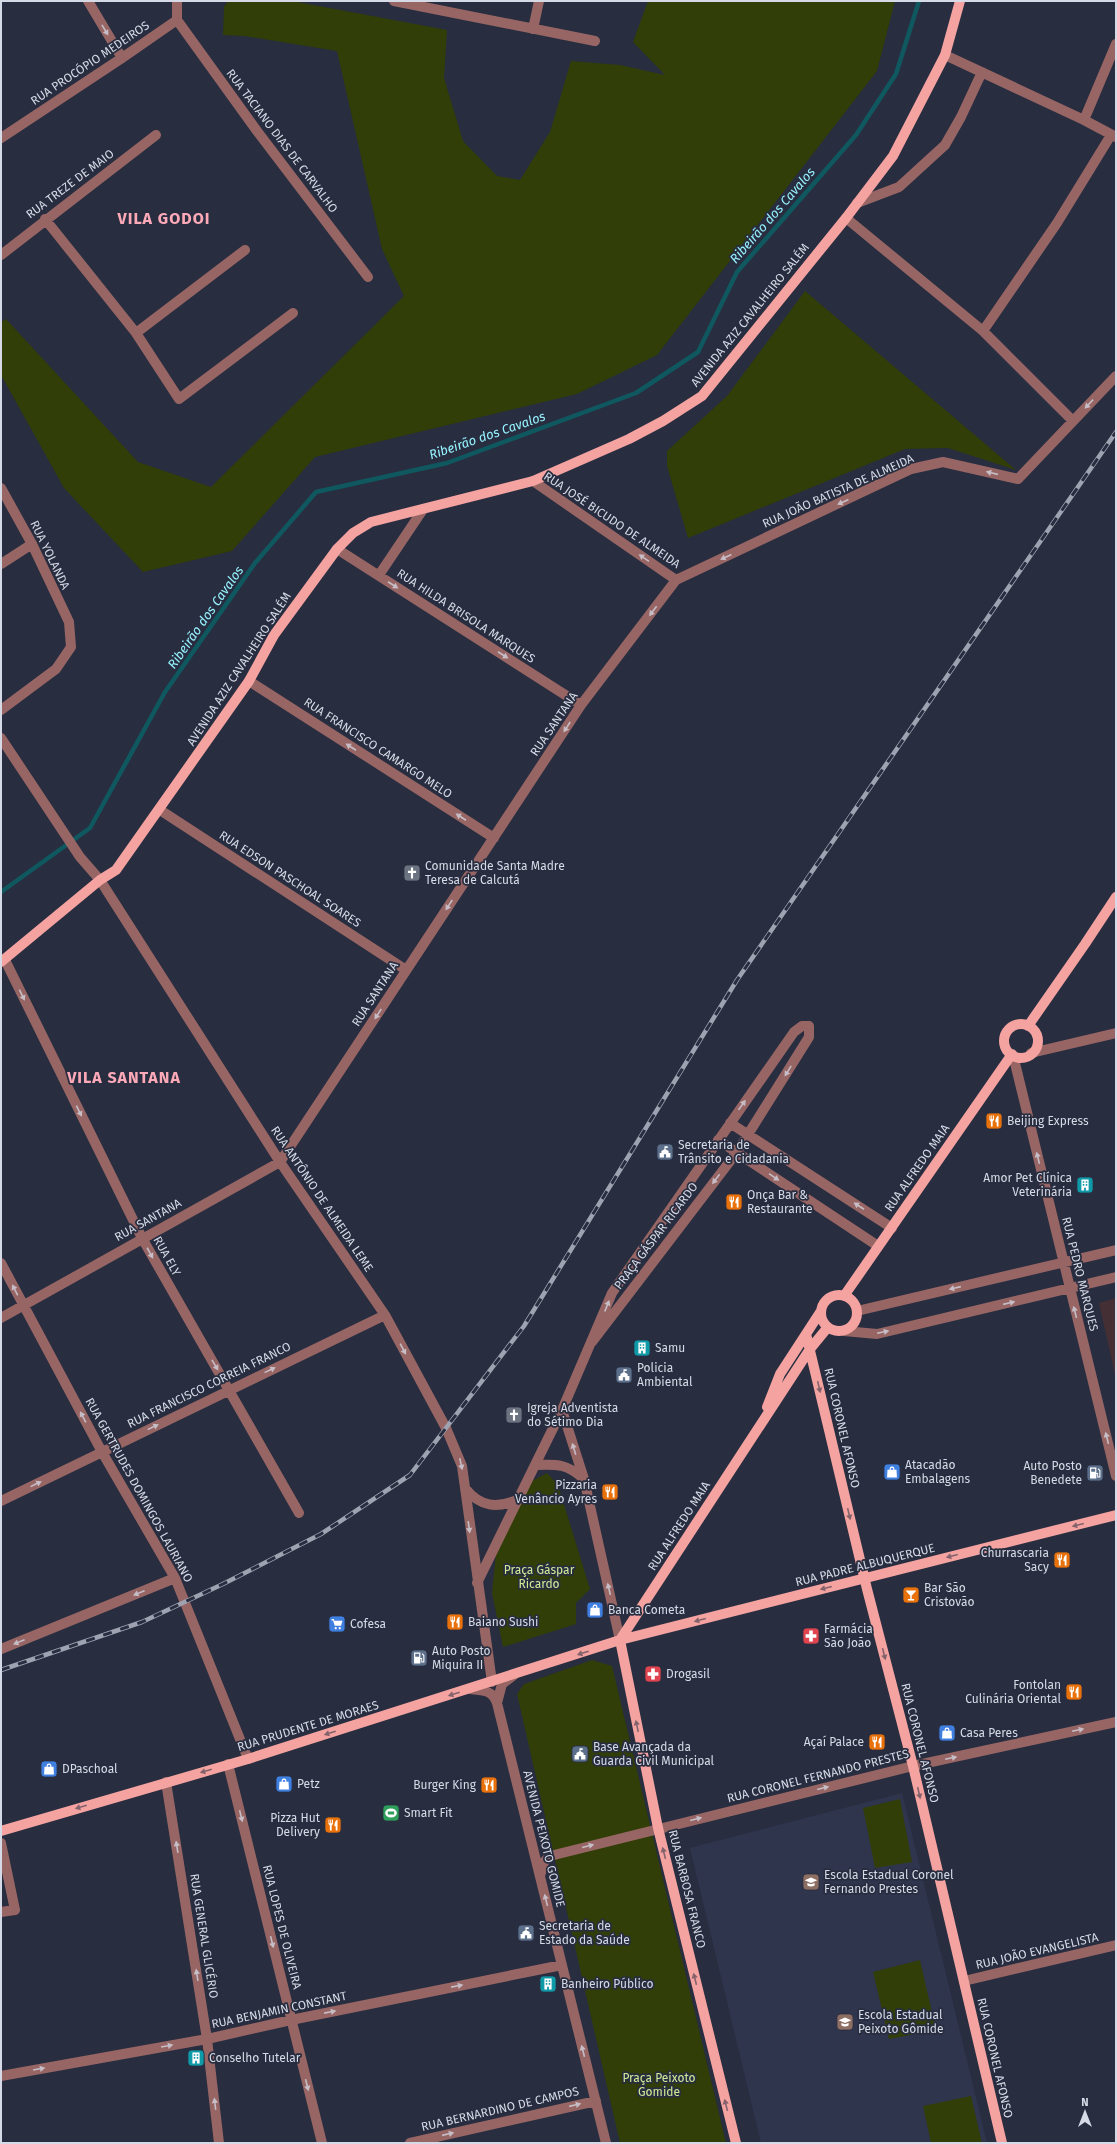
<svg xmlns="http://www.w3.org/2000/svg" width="1117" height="2144" font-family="'Fira Sans',sans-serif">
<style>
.built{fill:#30354e}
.medical{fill:#432f34}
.green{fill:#313e07}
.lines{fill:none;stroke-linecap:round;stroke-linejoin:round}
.stream{stroke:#10585f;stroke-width:4.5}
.minor{stroke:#976664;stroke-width:10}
.major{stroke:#f4a3a0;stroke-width:10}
.rail-casing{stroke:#9fa3b1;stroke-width:4.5}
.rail{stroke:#282d40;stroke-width:3;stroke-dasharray:9;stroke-linecap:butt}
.oneway{fill:#c6bdc6}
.oneway2{fill:#84626b}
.labels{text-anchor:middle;stroke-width:3.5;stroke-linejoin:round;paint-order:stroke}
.street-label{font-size:12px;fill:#d6dae6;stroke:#282d40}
.poi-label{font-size:12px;fill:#d6dae6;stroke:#282d40;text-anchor:start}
.park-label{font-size:12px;fill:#cfea95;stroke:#282d40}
.water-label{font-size:13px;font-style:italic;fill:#96f4ff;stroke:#282d40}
.district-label{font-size:16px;font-weight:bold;letter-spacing:1px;fill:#fda9b8;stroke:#282d40}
</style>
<rect width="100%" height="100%" fill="#282d40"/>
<path class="built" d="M902 1793 987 2143H761L690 1848Z"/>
<path class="medical" d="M1116 1298V1379L1099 1303Z"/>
<path class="green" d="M228 1H292L447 30 444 78 463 141 497 176 520 180 550 132 571 61 620 65 665 75 633 42 648 1H895L877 71 657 355 577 394 315 457 232 551 143 572 64 488 1 375V322L6 319 138 462 211 487 404 296 382 249 337 51 244 36 223 35 224 7Z
M805 291 1016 470 948 448 905 449 688 538 667 466V451L727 396Z
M547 1473 558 1485 590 1589 576 1603V1624L503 1647 492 1593 496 1553 530 1482Z
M592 1660 612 1666 726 2143H620L517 1694 524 1684Z
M900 1799 912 1862 875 1868 863 1808Z
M920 1960 936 2030 889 2039 873 1972Z
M971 2096 982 2143H931L923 2106Z"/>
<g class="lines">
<path class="stream" d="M1 892 90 828 165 692 255 563 316 492 447 463 636 393 698 352 737 272 856 135 896 74 919 1"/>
<path class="minor" d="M88 1 122 58
M394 1 595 41
M177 20 257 131 368 277
M533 29 539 1
M945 55 1084 120 1116 137
M1084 120 1116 44
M1 138 122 58 177 20V1
M857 203 899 187 945 145 961 117 982 72
M846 218 983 331 1073 421
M45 219 136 333 179 399 293 313
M1 255 156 135
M983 331 1057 223 1111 135
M136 333 245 250
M533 481 676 580
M1 488 32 544 69 622 71 647 56 669 1 710
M337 549 581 705
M1 564 32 544
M379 575 422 511
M249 681 494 838
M1 738 80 857 100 880 280 1162 385 1315 446 1428 462 1466 492 1682
M160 810 406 970
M5 960 142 1238 299 1513
M1031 1053 1116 1033
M1013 1055 1116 1476
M730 1123 892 1228
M718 1140 878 1246
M1 1263 102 1452 175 1578 248 1759
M857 1311 1116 1250
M1 1318 280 1162 581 705 676 580 911 469 943 462 1018 479 1116 376
M844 1331 877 1334 1116 1277
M562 1410 584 1479 620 1640
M536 1465C558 1464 567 1464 584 1479
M465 1488C480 1507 497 1509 519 1499
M1 1501 385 1315
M477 1583 562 1410 612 1293 794 1032 802 1026H809V1037L737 1152 592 1342
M1 1649 175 1578
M470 1689C483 1690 492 1690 497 1703L606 2143
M497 1703 502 1684 514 1675
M228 1764 322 2143
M166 1782 207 2039 219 2143
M1 1843 15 1910 1 1912
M540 1876 544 1862 550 1856 913 1766 1116 1722
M964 1981 1116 1945
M1 2076 207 2039 291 2020 562 1965
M410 2143 596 2101"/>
<path class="major" d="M1 962 100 880 116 870 249 681 274 635 337 549 353 533 371 522 533 481 629 439 663 421 702 396 846 218 893 156 945 55 960 1
M1004 1041a17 17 0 1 1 34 0a17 17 0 1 1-34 0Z
M1028 1026 1085 944 1116 897
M821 1313a18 18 0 1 1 36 0a18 18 0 1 1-36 0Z
M844 1296 1012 1054
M806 1334 867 1589 913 1766 1002 2143
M767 1407 780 1374 821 1311
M620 1640 658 1828 736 2143
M620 1640 810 1349 828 1327
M1 1831 248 1759 620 1640 1116 1515"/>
<g class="rail-casing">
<path id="rail" d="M1 1670 142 1622 223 1584 321 1534 410 1475 524 1326 737 980 1116 432"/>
</g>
<use href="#rail" class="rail"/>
</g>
<defs><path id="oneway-solid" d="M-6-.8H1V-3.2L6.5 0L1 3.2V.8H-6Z"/></defs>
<g class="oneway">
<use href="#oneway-solid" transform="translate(105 30) rotate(59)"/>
<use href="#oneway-solid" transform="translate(1089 404) rotate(133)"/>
<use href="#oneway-solid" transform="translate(992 473) rotate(-167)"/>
<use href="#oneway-solid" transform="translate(843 502) rotate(155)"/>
<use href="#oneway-solid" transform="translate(726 557) rotate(155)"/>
<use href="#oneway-solid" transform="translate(644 558) rotate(-146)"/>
<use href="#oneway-solid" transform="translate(393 585) rotate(33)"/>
<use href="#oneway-solid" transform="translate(653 611) rotate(127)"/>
<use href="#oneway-solid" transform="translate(503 655) rotate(33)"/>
<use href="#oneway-solid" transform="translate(567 727) rotate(123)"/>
<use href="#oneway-solid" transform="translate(351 747) rotate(-147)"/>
<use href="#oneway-solid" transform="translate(461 817) rotate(-147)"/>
<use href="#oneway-solid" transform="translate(449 905) rotate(123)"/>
<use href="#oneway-solid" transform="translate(22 995) rotate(64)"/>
<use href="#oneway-solid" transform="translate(378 1014) rotate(123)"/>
<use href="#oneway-solid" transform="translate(788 1071) rotate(122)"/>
<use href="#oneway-solid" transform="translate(742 1105) rotate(-55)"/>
<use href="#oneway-solid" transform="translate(79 1111) rotate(64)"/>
<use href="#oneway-solid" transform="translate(1038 1158) rotate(-104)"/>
<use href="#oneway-solid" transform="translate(774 1177) rotate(34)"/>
<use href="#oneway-solid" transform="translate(716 1179) rotate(127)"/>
<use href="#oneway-solid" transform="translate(859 1206) rotate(-147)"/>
<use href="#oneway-solid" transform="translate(150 1253) rotate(61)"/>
<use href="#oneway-solid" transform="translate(955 1288) rotate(167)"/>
<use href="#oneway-solid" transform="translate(15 1290) rotate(-117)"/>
<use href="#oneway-solid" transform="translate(1009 1303) rotate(-13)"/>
<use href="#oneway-solid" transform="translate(607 1306) rotate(-68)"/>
<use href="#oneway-solid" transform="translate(1075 1312) rotate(-104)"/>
<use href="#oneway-solid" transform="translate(883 1332) rotate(-12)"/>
<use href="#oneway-solid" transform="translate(403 1349) rotate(62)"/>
<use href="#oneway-solid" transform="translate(215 1365) rotate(59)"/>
<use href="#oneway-solid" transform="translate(270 1370) rotate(-26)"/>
<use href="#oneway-solid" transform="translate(83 1417) rotate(-118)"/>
<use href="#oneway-solid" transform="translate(153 1427) rotate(-26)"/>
<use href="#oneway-solid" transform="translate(1107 1438) rotate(-104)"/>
<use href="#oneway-solid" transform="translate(574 1449) rotate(-107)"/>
<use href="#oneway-solid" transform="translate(461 1464) rotate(78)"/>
<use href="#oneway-solid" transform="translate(36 1484) rotate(-26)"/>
<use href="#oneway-solid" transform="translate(469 1527) rotate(82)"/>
<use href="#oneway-solid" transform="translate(609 1589) rotate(-103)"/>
<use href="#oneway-solid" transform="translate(139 1593) rotate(158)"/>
<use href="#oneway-solid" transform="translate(19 1642) rotate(158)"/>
<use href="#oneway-solid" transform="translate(1078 1730) rotate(-12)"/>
<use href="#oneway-solid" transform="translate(951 1758) rotate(-12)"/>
<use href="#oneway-solid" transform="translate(823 1788) rotate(-14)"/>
<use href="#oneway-solid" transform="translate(241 1816) rotate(76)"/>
<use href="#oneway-solid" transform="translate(696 1819) rotate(-14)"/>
<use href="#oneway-solid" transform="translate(588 1846) rotate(-14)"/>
<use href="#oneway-solid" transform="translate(177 1847) rotate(-99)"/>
<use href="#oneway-solid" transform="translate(546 1900) rotate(-104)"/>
<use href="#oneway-solid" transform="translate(272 1942) rotate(76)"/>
<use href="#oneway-solid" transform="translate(197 1975) rotate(-99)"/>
<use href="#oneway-solid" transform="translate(457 1986) rotate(-11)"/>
<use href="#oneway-solid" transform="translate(330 2012) rotate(-11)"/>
<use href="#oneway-solid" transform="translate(167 2046) rotate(-10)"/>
<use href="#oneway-solid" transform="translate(583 2051) rotate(-104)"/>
<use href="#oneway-solid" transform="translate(39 2069) rotate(-10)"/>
<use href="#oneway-solid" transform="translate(307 2085) rotate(76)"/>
<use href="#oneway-solid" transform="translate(215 2104) rotate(-97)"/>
<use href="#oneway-solid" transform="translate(575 2105) rotate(-13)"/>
<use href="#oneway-solid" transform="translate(448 2134) rotate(-13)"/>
</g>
<g class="oneway2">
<use href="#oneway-solid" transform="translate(819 1387) rotate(77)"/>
<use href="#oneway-solid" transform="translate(849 1514) rotate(77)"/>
<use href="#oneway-solid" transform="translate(1078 1525) rotate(166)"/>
<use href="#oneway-solid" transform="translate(952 1556) rotate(166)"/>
<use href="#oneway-solid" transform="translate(826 1588) rotate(166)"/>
<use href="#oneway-solid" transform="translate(700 1620) rotate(165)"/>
<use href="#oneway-solid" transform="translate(583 1653) rotate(162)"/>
<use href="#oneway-solid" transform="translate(884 1654) rotate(76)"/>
<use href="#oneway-solid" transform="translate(454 1694) rotate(163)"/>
<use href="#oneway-solid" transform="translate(637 1726) rotate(-102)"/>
<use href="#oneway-solid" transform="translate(330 1733) rotate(163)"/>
<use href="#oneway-solid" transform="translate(206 1771) rotate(164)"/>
<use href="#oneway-solid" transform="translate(919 1793) rotate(77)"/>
<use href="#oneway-solid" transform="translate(81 1807) rotate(164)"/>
<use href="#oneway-solid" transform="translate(664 1853) rotate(-104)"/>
<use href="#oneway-solid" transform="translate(695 1979) rotate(-104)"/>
<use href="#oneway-solid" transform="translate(726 2105) rotate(-104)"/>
</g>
<defs>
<g id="church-square" transform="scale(0.9)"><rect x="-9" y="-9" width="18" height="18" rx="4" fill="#6b7280" stroke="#282d40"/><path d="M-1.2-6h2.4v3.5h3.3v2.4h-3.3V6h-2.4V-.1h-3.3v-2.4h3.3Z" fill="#fff"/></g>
<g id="restaurant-square" transform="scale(0.9)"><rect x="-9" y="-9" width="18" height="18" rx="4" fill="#e8710a" stroke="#282d40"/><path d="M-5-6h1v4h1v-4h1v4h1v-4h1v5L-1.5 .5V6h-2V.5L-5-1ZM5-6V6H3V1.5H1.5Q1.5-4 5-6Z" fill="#fff"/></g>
<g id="civic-square" transform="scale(0.9)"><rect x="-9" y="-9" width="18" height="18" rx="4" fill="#5c6f8a" stroke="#282d40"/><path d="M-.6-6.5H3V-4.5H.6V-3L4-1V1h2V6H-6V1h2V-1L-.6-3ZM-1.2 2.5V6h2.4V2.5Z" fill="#fff"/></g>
<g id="building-square" transform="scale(0.9)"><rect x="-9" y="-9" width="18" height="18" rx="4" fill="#0f9aa8" stroke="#282d40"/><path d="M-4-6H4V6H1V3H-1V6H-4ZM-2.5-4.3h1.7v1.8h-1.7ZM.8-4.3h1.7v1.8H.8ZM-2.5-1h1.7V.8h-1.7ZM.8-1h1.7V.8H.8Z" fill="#fff"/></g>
<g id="shop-square" transform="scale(0.9)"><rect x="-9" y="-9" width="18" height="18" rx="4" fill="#3f7fe0" stroke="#282d40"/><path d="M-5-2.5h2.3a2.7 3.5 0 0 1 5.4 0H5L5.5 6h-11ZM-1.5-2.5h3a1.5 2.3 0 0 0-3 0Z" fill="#fff"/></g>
<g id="fuel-square" transform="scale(0.9)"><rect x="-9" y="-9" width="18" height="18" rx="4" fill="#5c6f8a" stroke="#282d40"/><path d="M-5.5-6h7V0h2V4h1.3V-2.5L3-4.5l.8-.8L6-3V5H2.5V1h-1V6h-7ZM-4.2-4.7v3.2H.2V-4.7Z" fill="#fff"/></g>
<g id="bar-square" transform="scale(0.9)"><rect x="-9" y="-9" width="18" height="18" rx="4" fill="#e8710a" stroke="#282d40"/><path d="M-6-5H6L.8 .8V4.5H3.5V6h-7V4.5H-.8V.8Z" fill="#fff"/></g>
<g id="supermarket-square" transform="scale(0.9)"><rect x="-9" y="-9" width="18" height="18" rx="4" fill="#3f7fe0" stroke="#282d40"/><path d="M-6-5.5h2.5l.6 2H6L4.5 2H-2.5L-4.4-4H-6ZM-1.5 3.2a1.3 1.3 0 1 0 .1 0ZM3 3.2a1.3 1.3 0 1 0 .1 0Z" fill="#fff"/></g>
<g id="pharmacy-square" transform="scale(0.9)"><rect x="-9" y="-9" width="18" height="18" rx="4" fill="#e0444e" stroke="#282d40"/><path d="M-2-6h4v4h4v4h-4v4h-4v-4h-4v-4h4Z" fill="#fff"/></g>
<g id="stadium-square" transform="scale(0.9)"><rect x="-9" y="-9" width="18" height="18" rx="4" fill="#2e9e5b" stroke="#282d40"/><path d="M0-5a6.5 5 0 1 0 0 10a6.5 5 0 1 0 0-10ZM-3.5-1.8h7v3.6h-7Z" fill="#fff"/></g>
<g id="school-square" transform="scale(0.9)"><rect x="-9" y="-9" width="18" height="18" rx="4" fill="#8d6e63" stroke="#282d40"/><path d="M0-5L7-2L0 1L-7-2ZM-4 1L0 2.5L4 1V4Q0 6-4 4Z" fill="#fff"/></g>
</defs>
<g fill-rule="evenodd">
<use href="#church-square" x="412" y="873"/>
<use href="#restaurant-square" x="994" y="1121"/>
<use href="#civic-square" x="665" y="1152"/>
<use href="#building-square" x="1085" y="1185"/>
<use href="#restaurant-square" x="734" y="1202"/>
<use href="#building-square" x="642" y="1348"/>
<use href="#civic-square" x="624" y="1375"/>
<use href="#church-square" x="514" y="1415"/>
<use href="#shop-square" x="892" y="1472"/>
<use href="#fuel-square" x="1095" y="1473"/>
<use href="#restaurant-square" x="610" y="1492"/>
<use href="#restaurant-square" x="1062" y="1560"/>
<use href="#bar-square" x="911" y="1595"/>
<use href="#shop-square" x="595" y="1610"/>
<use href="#restaurant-square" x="455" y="1622"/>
<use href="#supermarket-square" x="337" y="1624"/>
<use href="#pharmacy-square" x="811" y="1636"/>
<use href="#fuel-square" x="419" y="1658"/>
<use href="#pharmacy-square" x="653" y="1674"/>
<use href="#restaurant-square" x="1074" y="1692"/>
<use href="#shop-square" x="947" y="1733"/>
<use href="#restaurant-square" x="877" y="1742"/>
<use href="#civic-square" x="580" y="1754"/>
<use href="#shop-square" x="49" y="1769"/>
<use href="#shop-square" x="284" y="1784"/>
<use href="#restaurant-square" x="489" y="1785"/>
<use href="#stadium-square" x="391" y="1813"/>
<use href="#restaurant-square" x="333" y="1825"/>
<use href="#school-square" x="811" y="1882"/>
<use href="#civic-square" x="526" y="1933"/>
<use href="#building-square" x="548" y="1984"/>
<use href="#school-square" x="845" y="2022"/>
<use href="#building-square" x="196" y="2058"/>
</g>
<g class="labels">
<g class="street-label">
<text transform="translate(90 63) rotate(-34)" y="4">RUA PROCÓPIO MEDEIROS</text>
<text transform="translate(282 141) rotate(53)" y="4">RUA TACIANO DIAS DE CARVALHO</text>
<text transform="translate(70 184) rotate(-37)" y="4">RUA TREZE DE MAIO</text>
<text transform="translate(750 315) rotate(-51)" y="4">AVENIDA AZIZ CAVALHEIRO SALÉM</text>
<text transform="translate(838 491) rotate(-24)" y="4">RUA JOÃO BATISTA DE ALMEIDA</text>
<text transform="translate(612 520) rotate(34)" y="4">RUA JOSÉ BICUDO DE ALMEIDA</text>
<text transform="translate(50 555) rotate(64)" y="4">RUA YOLANDA</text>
<text transform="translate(466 616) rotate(33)" y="4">RUA HILDA BRISOLA MARQUES</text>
<text transform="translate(239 669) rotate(-57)" y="4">AVENIDA AZIZ CAVALHEIRO SALÉM</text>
<text transform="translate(554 724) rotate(-56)" y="4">RUA SANTANA</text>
<text transform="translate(378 748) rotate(33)" y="4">RUA FRANCISCO CAMARGO MELO</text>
<text transform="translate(290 879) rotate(33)" y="4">RUA EDSON PASCHOAL SOARES</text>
<text transform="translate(375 994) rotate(-57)" y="4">RUA SANTANA</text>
<text transform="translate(917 1168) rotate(-55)" y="4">RUA ALFREDO MAIA</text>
<text transform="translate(322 1199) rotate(56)" y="4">RUA ANTÔNIO DE ALMEIDA LEME</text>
<text transform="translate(148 1220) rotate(-29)" y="4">RUA SANTANA</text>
<text transform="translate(656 1236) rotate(-53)" y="4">PRAÇA GÁSPAR RICARDO</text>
<text transform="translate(167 1256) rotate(61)" y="4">RUA ELY</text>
<text transform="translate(1080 1274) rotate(76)" y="4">RUA PEDRO MARQUES</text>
<text transform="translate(209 1385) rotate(-26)" y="4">RUA FRANCISCO CORREIA FRANCO</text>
<text transform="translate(842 1428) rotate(77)" y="4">RUA CORONEL AFONSO</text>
<text transform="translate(139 1490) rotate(61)" y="4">RUA GERTRUDES DOMINGOS LAURIANO</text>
<text transform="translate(679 1526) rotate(-57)" y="4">RUA ALFREDO MAIA</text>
<text transform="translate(865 1565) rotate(-14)" y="4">RUA PADRE ALBUQUERQUE</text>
<text transform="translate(308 1726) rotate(-17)" y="4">RUA PRUDENTE DE MORAES</text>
<text transform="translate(920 1743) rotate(76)" y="4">RUA CORONEL AFONSO</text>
<text transform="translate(818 1776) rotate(-14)" y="4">RUA CORONEL FERNANDO PRESTES</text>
<text transform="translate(544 1839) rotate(76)" y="4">AVENIDA PEIXOTO GOMIDE</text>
<text transform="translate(687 1889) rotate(76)" y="4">RUA BARBOSA FRANCO</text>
<text transform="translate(282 1927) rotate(76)" y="4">RUA LOPES DE OLIVEIRA</text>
<text transform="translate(204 1936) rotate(81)" y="4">RUA GENERAL GLICÉRIO</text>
<text transform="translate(1037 1951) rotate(-13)" y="4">RUA JOÃO EVANGELISTA</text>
<text transform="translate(279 2010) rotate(-12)" y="4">RUA BENJAMIN CONSTANT</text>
<text transform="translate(995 2058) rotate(77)" y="4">RUA CORONEL AFONSO</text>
<text transform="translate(500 2109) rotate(-13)" y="4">RUA BERNARDINO DE CAMPOS</text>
</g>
<g class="poi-label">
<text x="425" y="870">Comunidade Santa Madre<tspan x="425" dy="14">Teresa de Calcutá</tspan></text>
<text x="1007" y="1125">Beijing Express</text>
<text x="678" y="1149">Secretaria de<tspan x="678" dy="14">Trânsito e Cidadania</tspan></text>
<text x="1072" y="1182" text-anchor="end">Amor Pet Clínica<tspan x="1072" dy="14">Veterinária</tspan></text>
<text x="747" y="1199">Onça Bar &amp;<tspan x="747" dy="14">Restaurante</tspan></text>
<text x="655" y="1352">Samu</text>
<text x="637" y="1372">Policia<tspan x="637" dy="14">Ambiental</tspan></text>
<text x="527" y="1412">Igreja Adventista<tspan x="527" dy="14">do Sétimo Dia</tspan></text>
<text x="905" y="1469">Atacadão<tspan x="905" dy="14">Embalagens</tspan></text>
<text x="1082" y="1470" text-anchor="end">Auto Posto<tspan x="1082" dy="14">Benedete</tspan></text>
<text x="597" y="1489" text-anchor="end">Pizzaria<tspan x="597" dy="14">Venâncio Ayres</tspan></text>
<text x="1049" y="1557" text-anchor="end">Churrascaria<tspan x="1049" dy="14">Sacy</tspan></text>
<text x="924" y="1592">Bar São<tspan x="924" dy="14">Cristovão</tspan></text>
<text x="608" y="1614">Banca Cometa</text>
<text x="468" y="1626">Baiano Sushi</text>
<text x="350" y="1628">Cofesa</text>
<text x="824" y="1633">Farmácia<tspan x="824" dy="14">São João</tspan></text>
<text x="432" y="1655">Auto Posto<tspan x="432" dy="14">Miquira II</tspan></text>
<text x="666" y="1678">Drogasil</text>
<text x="1061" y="1689" text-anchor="end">Fontolan<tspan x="1061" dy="14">Culinária Oriental</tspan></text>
<text x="960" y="1737">Casa Peres</text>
<text x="864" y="1746" text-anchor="end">Açaí Palace</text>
<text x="593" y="1751">Base Avançada da<tspan x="593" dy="14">Guarda Civil Municipal</tspan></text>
<text x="62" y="1773">DPaschoal</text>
<text x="297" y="1788">Petz</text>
<text x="476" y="1789" text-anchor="end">Burger King</text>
<text x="404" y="1817">Smart Fit</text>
<text x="320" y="1822" text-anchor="end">Pizza Hut<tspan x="320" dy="14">Delivery</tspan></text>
<text x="824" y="1879">Escola Estadual Coronel<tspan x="824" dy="14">Fernando Prestes</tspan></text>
<text x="539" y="1930">Secretaria de<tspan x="539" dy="14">Estado da Saúde</tspan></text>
<text x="561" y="1988">Banheiro Público</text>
<text x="858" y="2019">Escola Estadual<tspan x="858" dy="14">Peixoto Gômide</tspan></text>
<text x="209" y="2062">Conselho Tutelar</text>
</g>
<g class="park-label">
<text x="539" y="1574">Praça Gáspar<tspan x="539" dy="14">Ricardo</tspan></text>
<text x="659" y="2082">Praça Peixoto<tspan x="659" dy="14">Gomide</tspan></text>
</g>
<g class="water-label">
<text transform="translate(772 215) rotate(-49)" y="5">Ribeirão dos Cavalos</text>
<text transform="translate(487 435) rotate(-19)" y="5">Ribeirão dos Cavalos</text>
<text transform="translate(205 617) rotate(-55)" y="5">Ribeirão dos Cavalos</text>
</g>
<g class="district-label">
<text x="164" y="224">VILA GODOI</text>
<text x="124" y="1083">VILA SANTANA</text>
</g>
</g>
<rect width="1117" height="2144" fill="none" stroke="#d6dae6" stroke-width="4"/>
<g transform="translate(1085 2112)" stroke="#282d40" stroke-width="3" paint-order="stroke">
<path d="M0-3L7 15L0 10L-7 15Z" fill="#d6dae6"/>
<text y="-6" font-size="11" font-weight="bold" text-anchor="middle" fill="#d6dae6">N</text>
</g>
</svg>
